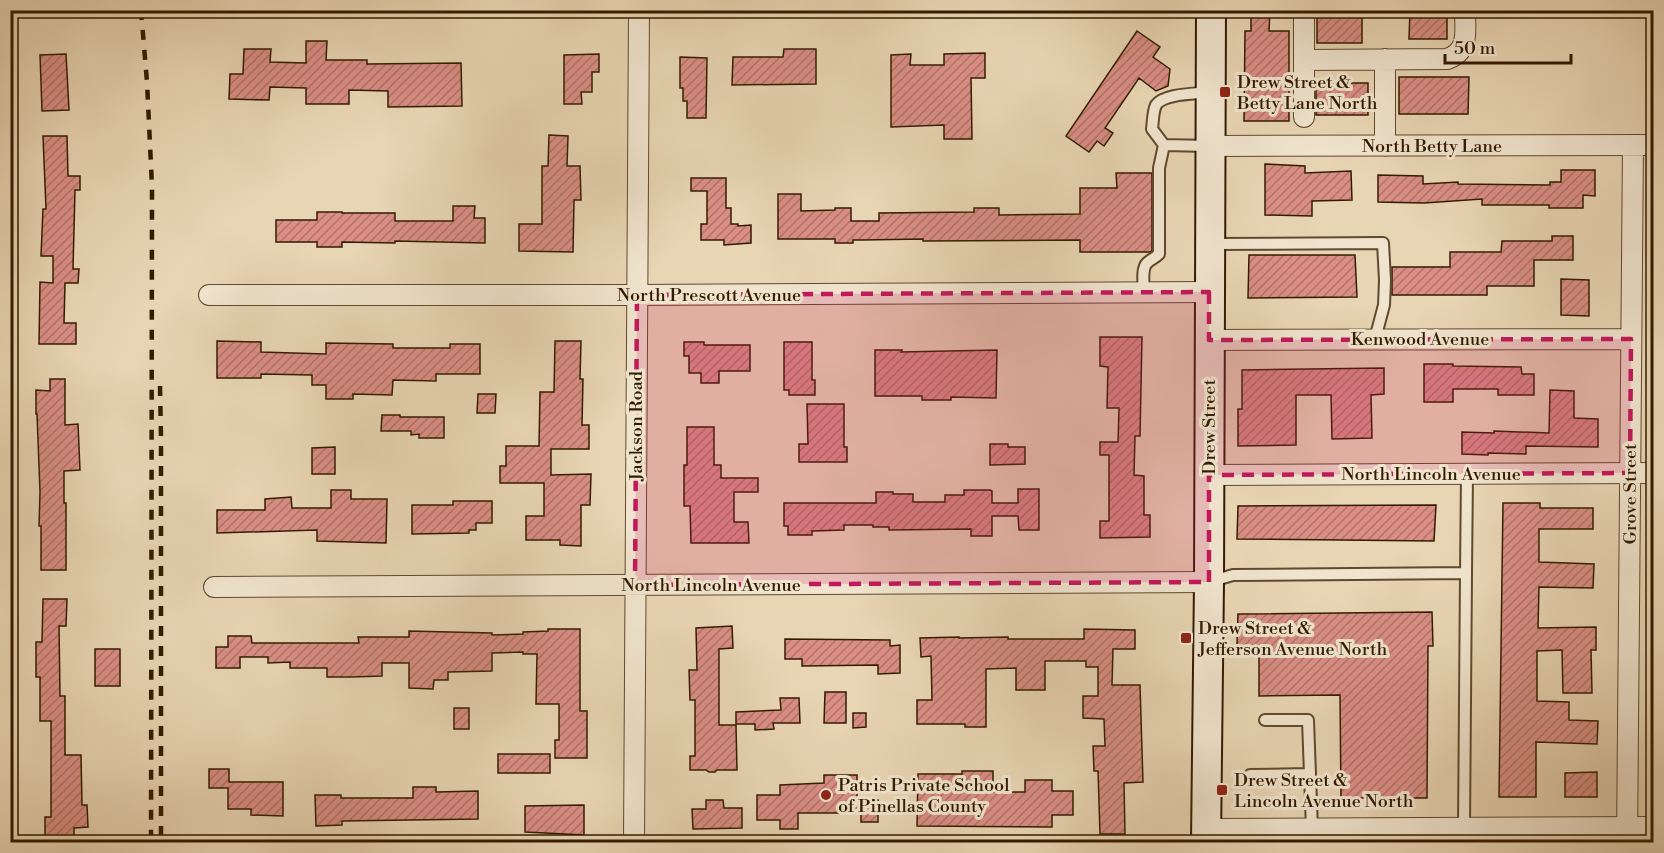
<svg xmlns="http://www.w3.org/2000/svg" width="1664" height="853" font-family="'Libre Bodoni',serif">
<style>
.garden{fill:url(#garden-dots);stroke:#776c44;stroke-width:1.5}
.building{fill:url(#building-hatch);stroke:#331b00;stroke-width:1.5}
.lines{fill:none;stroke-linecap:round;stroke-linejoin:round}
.lane-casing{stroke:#604a2d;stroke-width:14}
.street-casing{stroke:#604a2d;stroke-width:22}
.secondary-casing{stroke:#331b00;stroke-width:32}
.lane{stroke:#f0e4ce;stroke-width:10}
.street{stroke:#f0e4ce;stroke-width:20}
.secondary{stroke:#f0e4ce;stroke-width:28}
.rail{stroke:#331b00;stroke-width:4.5;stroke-dasharray:10 10;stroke-linecap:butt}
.marked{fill:#c2185b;fill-opacity:0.2;stroke:#c2185b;stroke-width:4.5;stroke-dasharray:12 8;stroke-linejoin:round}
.poi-dot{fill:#8f2418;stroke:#f0e4ce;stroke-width:2}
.labels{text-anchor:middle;stroke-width:6;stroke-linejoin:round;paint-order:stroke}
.poi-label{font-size:18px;fill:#331b00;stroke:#f0e4ce;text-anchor:start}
.street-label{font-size:18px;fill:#331b00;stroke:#f0e4ce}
</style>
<defs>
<pattern id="garden-dots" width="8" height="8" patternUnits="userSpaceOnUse" patternTransform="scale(1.5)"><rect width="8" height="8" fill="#bbbc89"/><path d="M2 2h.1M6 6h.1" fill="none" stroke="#a1a174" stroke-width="1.8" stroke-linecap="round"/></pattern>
<pattern id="building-hatch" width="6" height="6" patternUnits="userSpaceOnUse" patternTransform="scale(1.5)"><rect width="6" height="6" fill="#da8e85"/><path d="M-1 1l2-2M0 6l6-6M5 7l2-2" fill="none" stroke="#b1736a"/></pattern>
</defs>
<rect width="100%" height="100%" fill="#e8d5b3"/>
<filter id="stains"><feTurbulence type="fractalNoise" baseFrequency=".00333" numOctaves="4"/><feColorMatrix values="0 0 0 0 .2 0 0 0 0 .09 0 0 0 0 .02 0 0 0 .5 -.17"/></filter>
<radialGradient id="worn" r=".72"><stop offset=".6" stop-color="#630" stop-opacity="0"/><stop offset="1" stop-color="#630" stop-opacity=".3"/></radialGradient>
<path class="garden" d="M1653 168 1654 324H1649L1650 171Z"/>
<path class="building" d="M1251 10H1270L1269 31H1289V121H1244L1245 31H1251Z
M1317 10H1362V43H1317Z
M1410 10H1447V39H1409Z
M1137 31 1160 47 1153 57 1170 69 1168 86 1156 91 1139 78 1105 128 1113 133 1104 146 1097 141 1089 152 1066 136Z
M306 41H327L326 60H367V64L461 63 462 106 388 107V91L349 90V104H306V88L270 87 269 100 229 99 230 74H243L244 49H271L270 62 306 63Z
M784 49H816V84L732 85 733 57H783Z
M985 53V78H971L972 139H944V125L891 127V55L911 54 910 65H944V54Z
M66 54 69 110 42 111 40 55Z
M599 54V72H592V92H581L582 104H564V55Z
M680 57 707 58 706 118H687V101H683V88H680Z
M1399 77H1469L1468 114H1399Z
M1316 83H1368V115H1316Z
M549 135 568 136 567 166H580L581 200H574L573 252 519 251V224H542V166H548Z
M43 136H67L68 176H80V190H75L73 269H79L78 283H65L64 323H76V344H39L40 282 53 283V256H41L43 209H46Z
M1265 164 1305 166V173L1351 171 1352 200 1312 201V216L1265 215Z
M1561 170H1595V196L1583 195V208H1549V205H1482V199L1424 203 1378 202V175L1423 176V184L1458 182V184L1550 185V182H1561Z
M1116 173H1152V251L1150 252H1080V240L923 241V239L862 240H853V243H835V239H778V194H801V211L835 210V208H851V221H879V213L974 212V208H999V215L1080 214V188H1117Z
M691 178H726V208H731V224H738V226L751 225V243L724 245V240H701V224H707V191H691Z
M453 206H475L474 218H485V243L395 241V243L342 242V247H317V242H276V220H317V212H342V213H395V221H453Z
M1552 236H1573V260H1534V286H1487V295H1392V267H1450V252H1501L1502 241H1552Z
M1249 255H1355L1357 297 1248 298Z
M1561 279 1589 280V316L1561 315Z
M1100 337H1142L1140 436H1135L1134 475 1144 476V515H1150V537L1100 538V521H1109V455H1100V442H1118L1119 408H1107L1108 367 1100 366Z
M217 341 261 342V352L326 354V343L393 344V348H450V344H480V374H436V381L393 380 392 395 353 394V399H326V385H312V375L261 374V378H217Z
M555 341H581L580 379H583L582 425H589V449H551V475L591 474 590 505H581V546L560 545V540H526V516H544V483H500V466H506V446H539L540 392H554Z
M684 342H704V345H750V371H719V383H701V373H689V356H684Z
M784 342H812V380H815V395H789V390H784Z
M875 350H902L901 352 997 350 996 398 951 397V400H922V396H875Z
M1424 364H1453V366L1521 367 1522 374H1534V395H1498V389H1453V402H1424Z
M1384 368V394L1371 395 1372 438 1332 439 1331 395H1296V445L1238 446V409H1242V370Z
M50 379H65V425L78 424 80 470 64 471V503H66V570H41V526H39L40 492 37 414H36V390L50 391Z
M1550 390 1574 391V418L1598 419V447L1526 446V454L1488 453V455L1462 454V432L1494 433V431L1549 433Z
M478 394H496L495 413H477Z
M807 404H844V447H847V462H799V444H808Z
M382 415H400V417H444V438H419V434L411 435V431H381Z
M687 427H714V465H721V478H758V492H734V522H748L749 543H691L690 506H684V465H687Z
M990 444H1008V447H1025V464L990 465Z
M335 447V474H312V448Z
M1018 489H1039V530H1019L1018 516H992V536H971V529L889 530V527H873V525H844V530L812 531V535H788V526H784V503H876V492H893V494H913V502H945V495H964V490H990L992 491V503H1018Z
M331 490H351V499H387L386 543 317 541V530L217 533V510H265V499L291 497 292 508H331Z
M453 501H492V523H476V530H469V533L412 534V505H453Z
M1503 503H1540V508H1593V529H1539V562L1594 564 1593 588 1539 587 1538 628 1596 627V650H1591L1592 693H1563L1562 650 1537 651V701L1569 702V720L1598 721 1597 744 1536 742V797H1499Z
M1436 505 1434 541 1237 539 1238 506Z
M43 599H67L66 626H59L60 696H65V755H81L82 805H87L88 827 74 828V839H45V817H51V721H40V677H36V642H42Z
M1432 612 1433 646H1428L1427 798H1341L1340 695 1259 696V645H1237L1238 614Z
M732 626 733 648 719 649V725H736L737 770H717L715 772H709L706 770H690V756H695V700H690L689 670H697L696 628Z
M548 629H580V711H587V758H555V740H559V704H536L537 654H523V652L492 653V671L448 672V680H434L433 689 409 688V663H382V676L351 677H327V668H290V662L268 663V657H240V668H216V647H228V636H251L252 643H359L358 637H409V631L492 633V635L523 634V632L548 631Z
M1084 629 1135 630V649H1113L1112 685H1140L1143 782 1124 783 1125 834H1100L1098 771H1094L1093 746H1105L1104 719 1083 718V696H1098V667H1086V661H1045V690H1016V668L986 669V727H965V724H917V700H932L931 656 921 657 920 638 959 637V638L1008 637V639H1084Z
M785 639 890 640V646L900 645V673L878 674V665L802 666V659H785Z
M95 649H120V686H95Z
M825 692H846V723H824Z
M780 698H799L800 723H773L774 729 755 730V724H736V712L781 710Z
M454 708H469V729H454Z
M853 713H866V727L853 728Z
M498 754H550V773H498Z
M209 769H229V782H283V816L251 815V809H228V788H209Z
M962 771H993V792H1025V780H1052V791H1073V815H1052V827L917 826 918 774H962Z
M1597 772V797H1565V773Z
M824 775H857V800H878V822H861V813H798V829H780V820H757V795H780V785L824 783Z
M413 787H436V792L478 791V819L342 821V825L316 826 315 795H341V798H413Z
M706 800H723L724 808H742V828L693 829 692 809H706Z
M584 805V835L525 832V806Z"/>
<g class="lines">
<g class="lane-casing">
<path id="lane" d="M1164 145 1152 129C1153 121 1153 111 1156 105 1164 93 1197 94 1210 92
M1211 244 1383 243 1385 280 1384 305 1375 339
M1144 293C1144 285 1141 269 1147 263 1150 260 1155 258 1159 254V168L1164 145 1209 146
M1466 573 1467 474
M1209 582 1233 575 1466 573 1464 828
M1265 720H1308L1312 829
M1250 775 1310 774"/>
</g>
<g class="street-casing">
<path id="street" d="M1385 59V146
M1304 60 1447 59C1470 51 1465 31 1465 10
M1304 117V10
M1211 146 1654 145
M209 295H637L1209 292
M1209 340 1631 339
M1209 475 1654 473
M214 587 1209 582
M1206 829 1654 827
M634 842 639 10
M1627 842 1633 145"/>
</g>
<g class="secondary-casing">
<path id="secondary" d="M1206 842 1209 582 1211 10"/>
</g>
<use href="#lane" class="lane"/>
<use href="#street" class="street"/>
<use href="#secondary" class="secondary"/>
<path class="rail" d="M141 10 147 82 152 186 151 842
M160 386 161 437V842"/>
</g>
<path class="marked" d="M1209 292V340L1631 339 1630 473 1209 475V582L635 585 637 295Z"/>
<g class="poi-dot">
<rect x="1219" y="86" width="12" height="12" rx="3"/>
<rect x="1180" y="632" width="12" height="12" rx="3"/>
<rect x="1216" y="784" width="12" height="12" rx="3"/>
<circle cx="826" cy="795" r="6"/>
</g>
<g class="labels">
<g class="poi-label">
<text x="1237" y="88">Drew Street &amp;<tspan x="1237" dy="21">Betty Lane North</tspan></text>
<text x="1198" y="634">Drew Street &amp;<tspan x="1198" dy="21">Jefferson Avenue North</tspan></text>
<text x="1234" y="786">Drew Street &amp;<tspan x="1234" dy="21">Lincoln Avenue North</tspan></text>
<text x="838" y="791">Patris Private School<tspan x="838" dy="21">of Pinellas County</tspan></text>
</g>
<g class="street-label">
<text x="1432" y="152">North Betty Lane</text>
<text x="709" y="301">North Prescott Avenue</text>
<text x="1420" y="345">Kenwood Avenue</text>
<text transform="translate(636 426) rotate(-90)" y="6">Jackson Road</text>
<text transform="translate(1209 427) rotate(-90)" y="6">Drew Street</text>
<text x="1431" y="480">North Lincoln Avenue</text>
<text transform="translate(1630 494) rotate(-90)" y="6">Grove Street</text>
<text x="711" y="591">North Lincoln Avenue</text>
</g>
</g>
<rect width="1664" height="853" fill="none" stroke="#e8d5b3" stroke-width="36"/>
<rect x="12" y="12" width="1640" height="829" fill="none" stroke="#331b00" stroke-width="3"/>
<rect x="18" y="18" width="1628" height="817" fill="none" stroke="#331b00" stroke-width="1.5"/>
<path d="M1445 54v9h126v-9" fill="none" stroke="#331b00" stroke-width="3"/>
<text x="1454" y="54" font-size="18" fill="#331b00" stroke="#f0e4ce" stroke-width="4.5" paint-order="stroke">50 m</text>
<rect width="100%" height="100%" filter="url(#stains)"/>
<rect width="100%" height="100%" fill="url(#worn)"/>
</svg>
